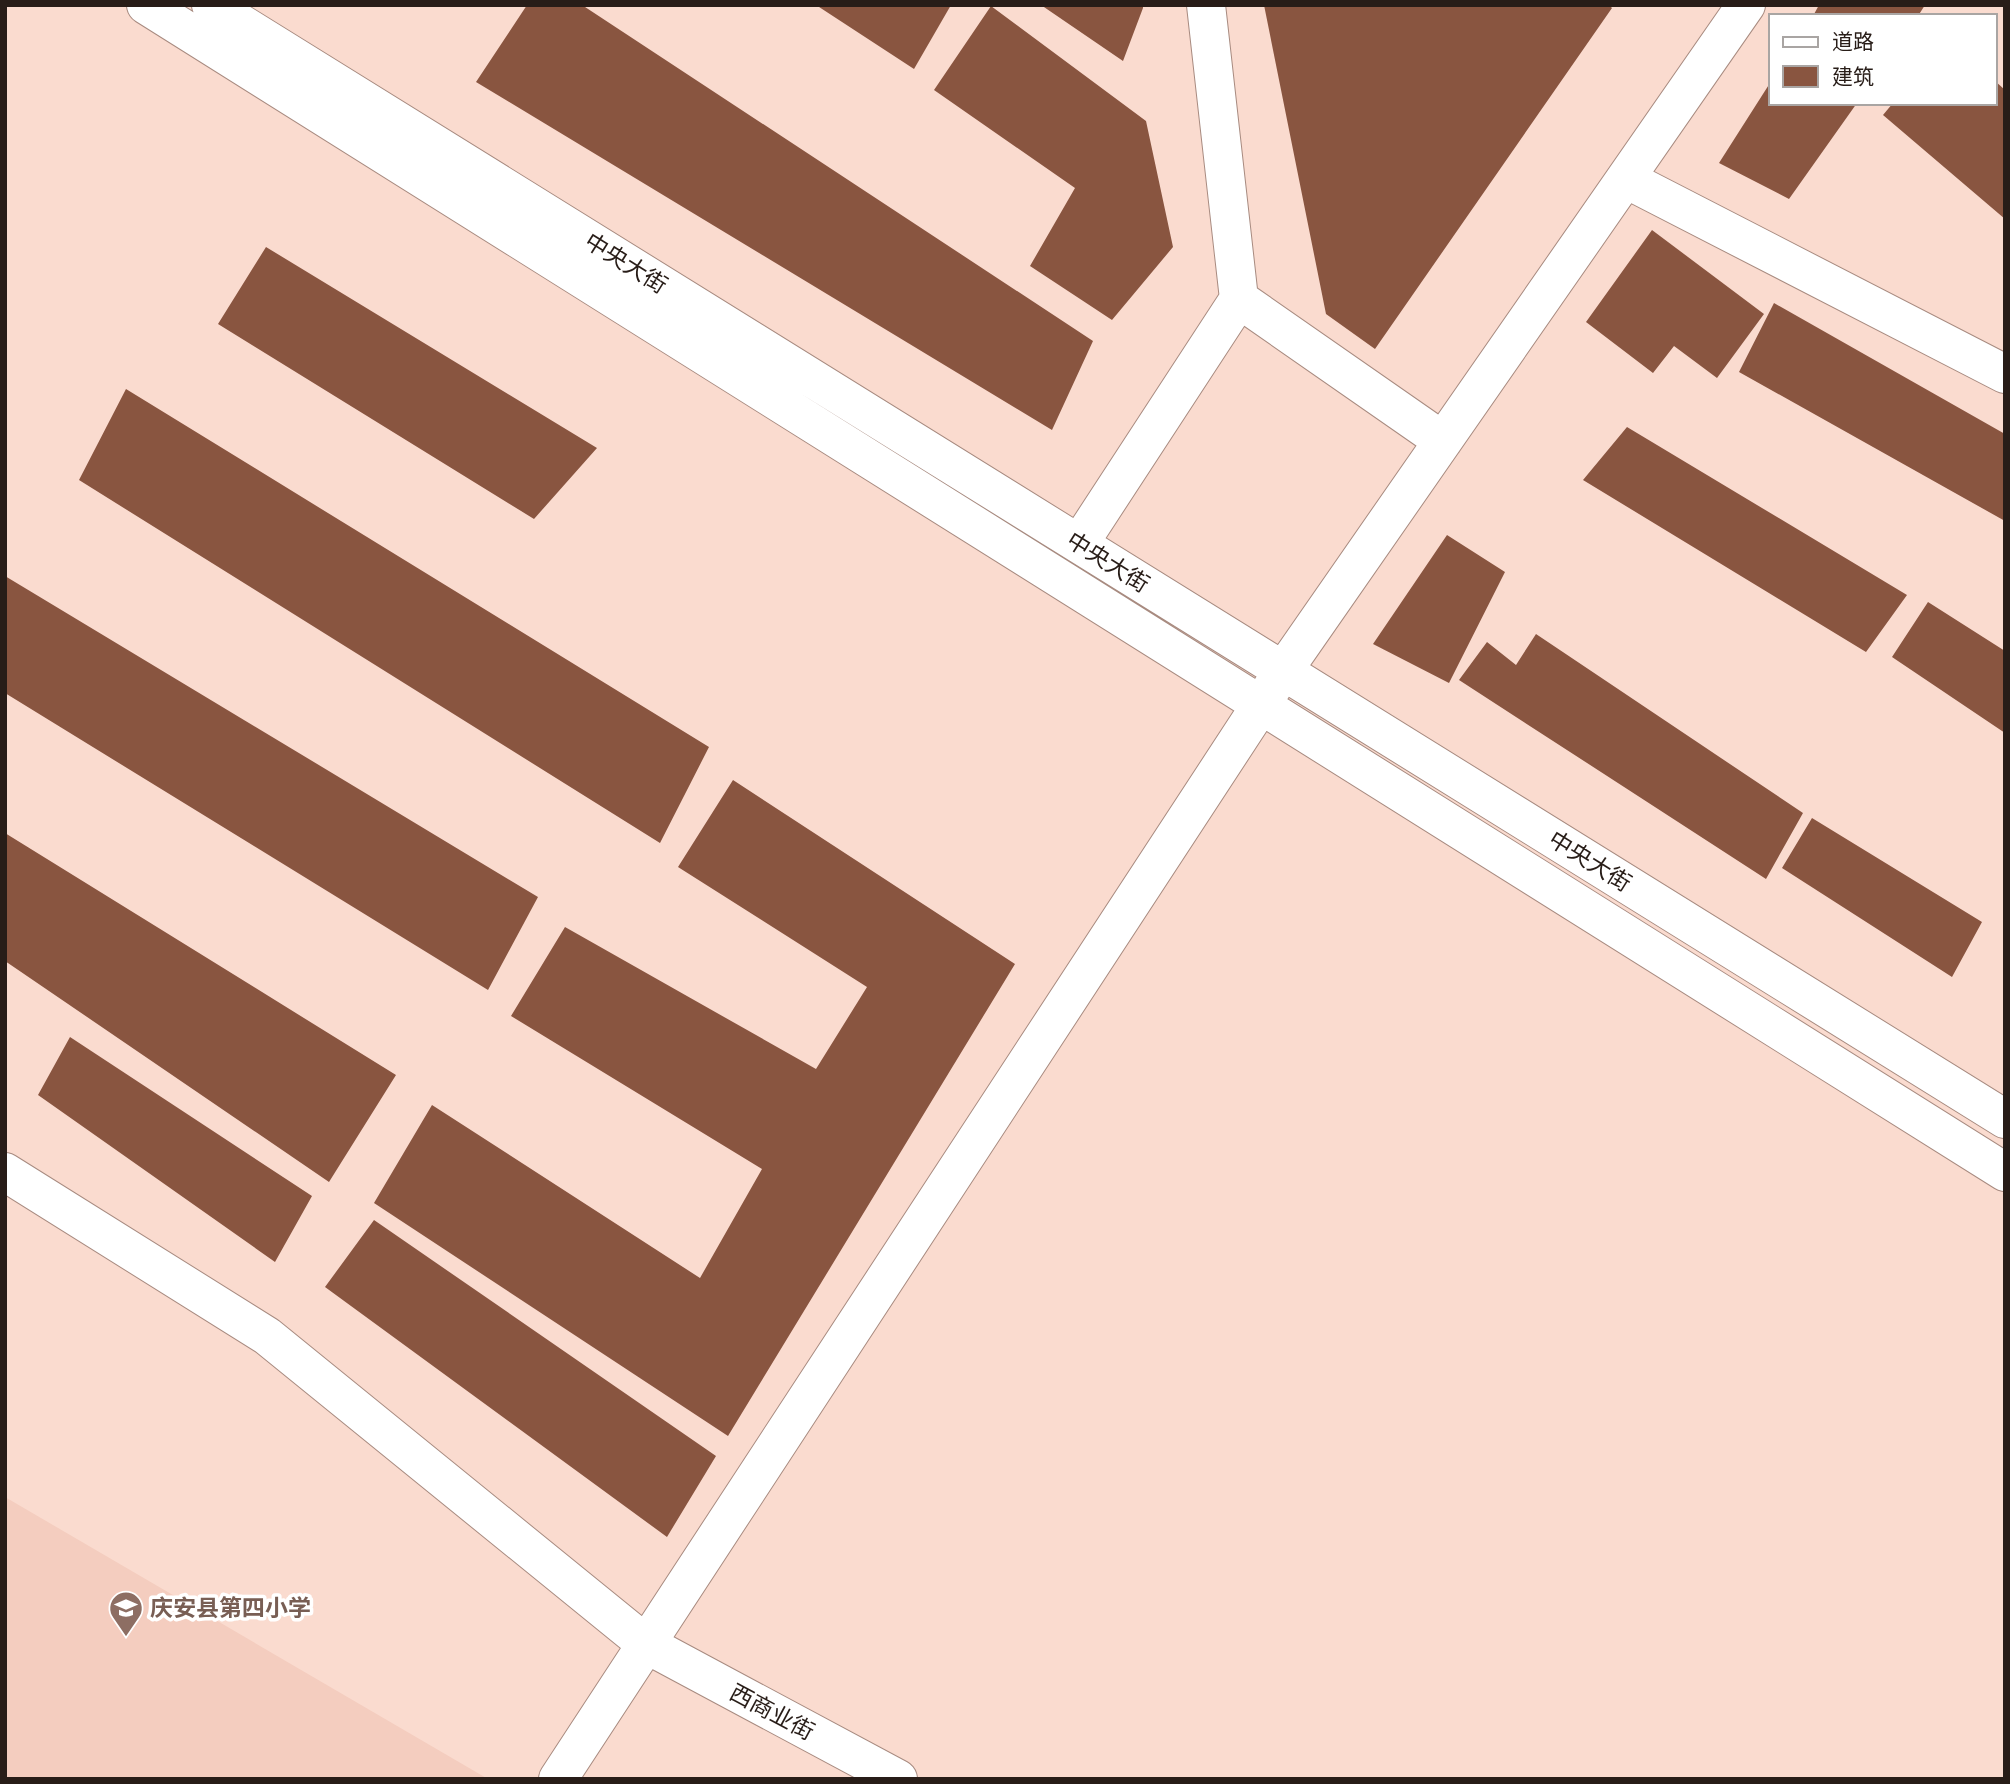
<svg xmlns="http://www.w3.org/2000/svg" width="2010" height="1784" font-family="'Libre Baskerville','Noto Sans SC',serif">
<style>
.built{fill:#f4cdbf}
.building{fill:#895540}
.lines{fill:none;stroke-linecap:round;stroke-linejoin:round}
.minor-casing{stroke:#a88b80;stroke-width:40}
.minor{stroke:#fff;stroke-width:38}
.labels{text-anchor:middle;stroke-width:7;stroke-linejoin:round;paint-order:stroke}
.street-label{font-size:23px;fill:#281d18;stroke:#fff}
.education-label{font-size:23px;font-weight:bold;fill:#785e54;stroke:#fff;text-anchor:start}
</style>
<rect width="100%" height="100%" fill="#fadbcf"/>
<path class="built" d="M5 1497 488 1779H5Z"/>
<path class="building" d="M527 5H582L1093 341 1052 430 476 82Z
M816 5H951L914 69Z
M1041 5H1143V8L1123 61Z
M1264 5H1609L1612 8 1375 349 1326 314Z
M1819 5H1925L1918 16H1813Z
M991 6 1146 121 1173 247 1112 320 1030 266 1075 188 934 90Z
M1994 80 2005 90V219L1883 115 1893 103H1994Z
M1770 83V103H1857L1789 199 1719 163Z
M1652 230 1764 314 1717 378 1674 346 1653 373 1586 322Z
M266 247 597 448 534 519 218 324Z
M1774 303 2005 434V521L1739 372Z
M126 389 709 747 660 843 79 480Z
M1627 427 1907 595 1866 652 1583 480Z
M1447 535 1505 572 1449 683 1373 644Z
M5 576 538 897 488 990 5 693Z
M1928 602 2005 651V733L1892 657Z
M1536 634 1803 813 1766 879 1459 680 1487 642 1516 665Z
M733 780 1015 964 728 1436 374 1203 432 1105 700 1278 762 1169 511 1016 565 927 816 1069 867 987 678 867Z
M1812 818 1982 922 1952 977 1782 868Z
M5 833 396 1075 329 1182 5 961Z
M70 1037 312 1196 275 1262 38 1095Z
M374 1220 716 1456 667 1537 325 1287Z"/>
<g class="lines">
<g class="minor-casing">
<path id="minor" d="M146 5 2005 1172
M211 5 2005 1119
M1206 5 1239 299
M1626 179 2005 374
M1079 544 1239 299 1443 441
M5 1172 267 1336 646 1644 898 1779
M558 1779 1283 671 1746 5"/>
</g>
<use href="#minor" class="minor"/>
</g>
<defs>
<g id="school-pin" transform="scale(1.75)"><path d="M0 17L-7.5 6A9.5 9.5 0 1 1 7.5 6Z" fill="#8d6e63" stroke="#fff"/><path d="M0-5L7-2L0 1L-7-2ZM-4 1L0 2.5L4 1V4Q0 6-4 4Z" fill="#fff"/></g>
</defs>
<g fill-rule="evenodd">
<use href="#school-pin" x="126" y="1608"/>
</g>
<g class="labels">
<g class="street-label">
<text transform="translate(626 263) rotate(32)" y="8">中央大街</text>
<text transform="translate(1108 562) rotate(32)" y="8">中央大街</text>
<text transform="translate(1590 861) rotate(32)" y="8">中央大街</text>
<text transform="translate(772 1712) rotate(28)" y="8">西商业街</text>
</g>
<g class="education-label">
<text x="150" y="1616">庆安县第四小学</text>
</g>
</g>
<rect width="2010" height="1784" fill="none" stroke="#281d18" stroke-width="14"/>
<rect x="1769" y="14" width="228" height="91" fill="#ffffff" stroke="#a9a5a3" stroke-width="2"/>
<rect x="1783" y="37" width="35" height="10" fill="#ffffff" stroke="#a9a5a3" stroke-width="2"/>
<text x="1832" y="49" font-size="21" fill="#281d18">道路</text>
<rect x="1783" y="66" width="35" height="21" fill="#895540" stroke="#a9a5a3" stroke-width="2"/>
<text x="1832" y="84" font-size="21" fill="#281d18">建筑</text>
</svg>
